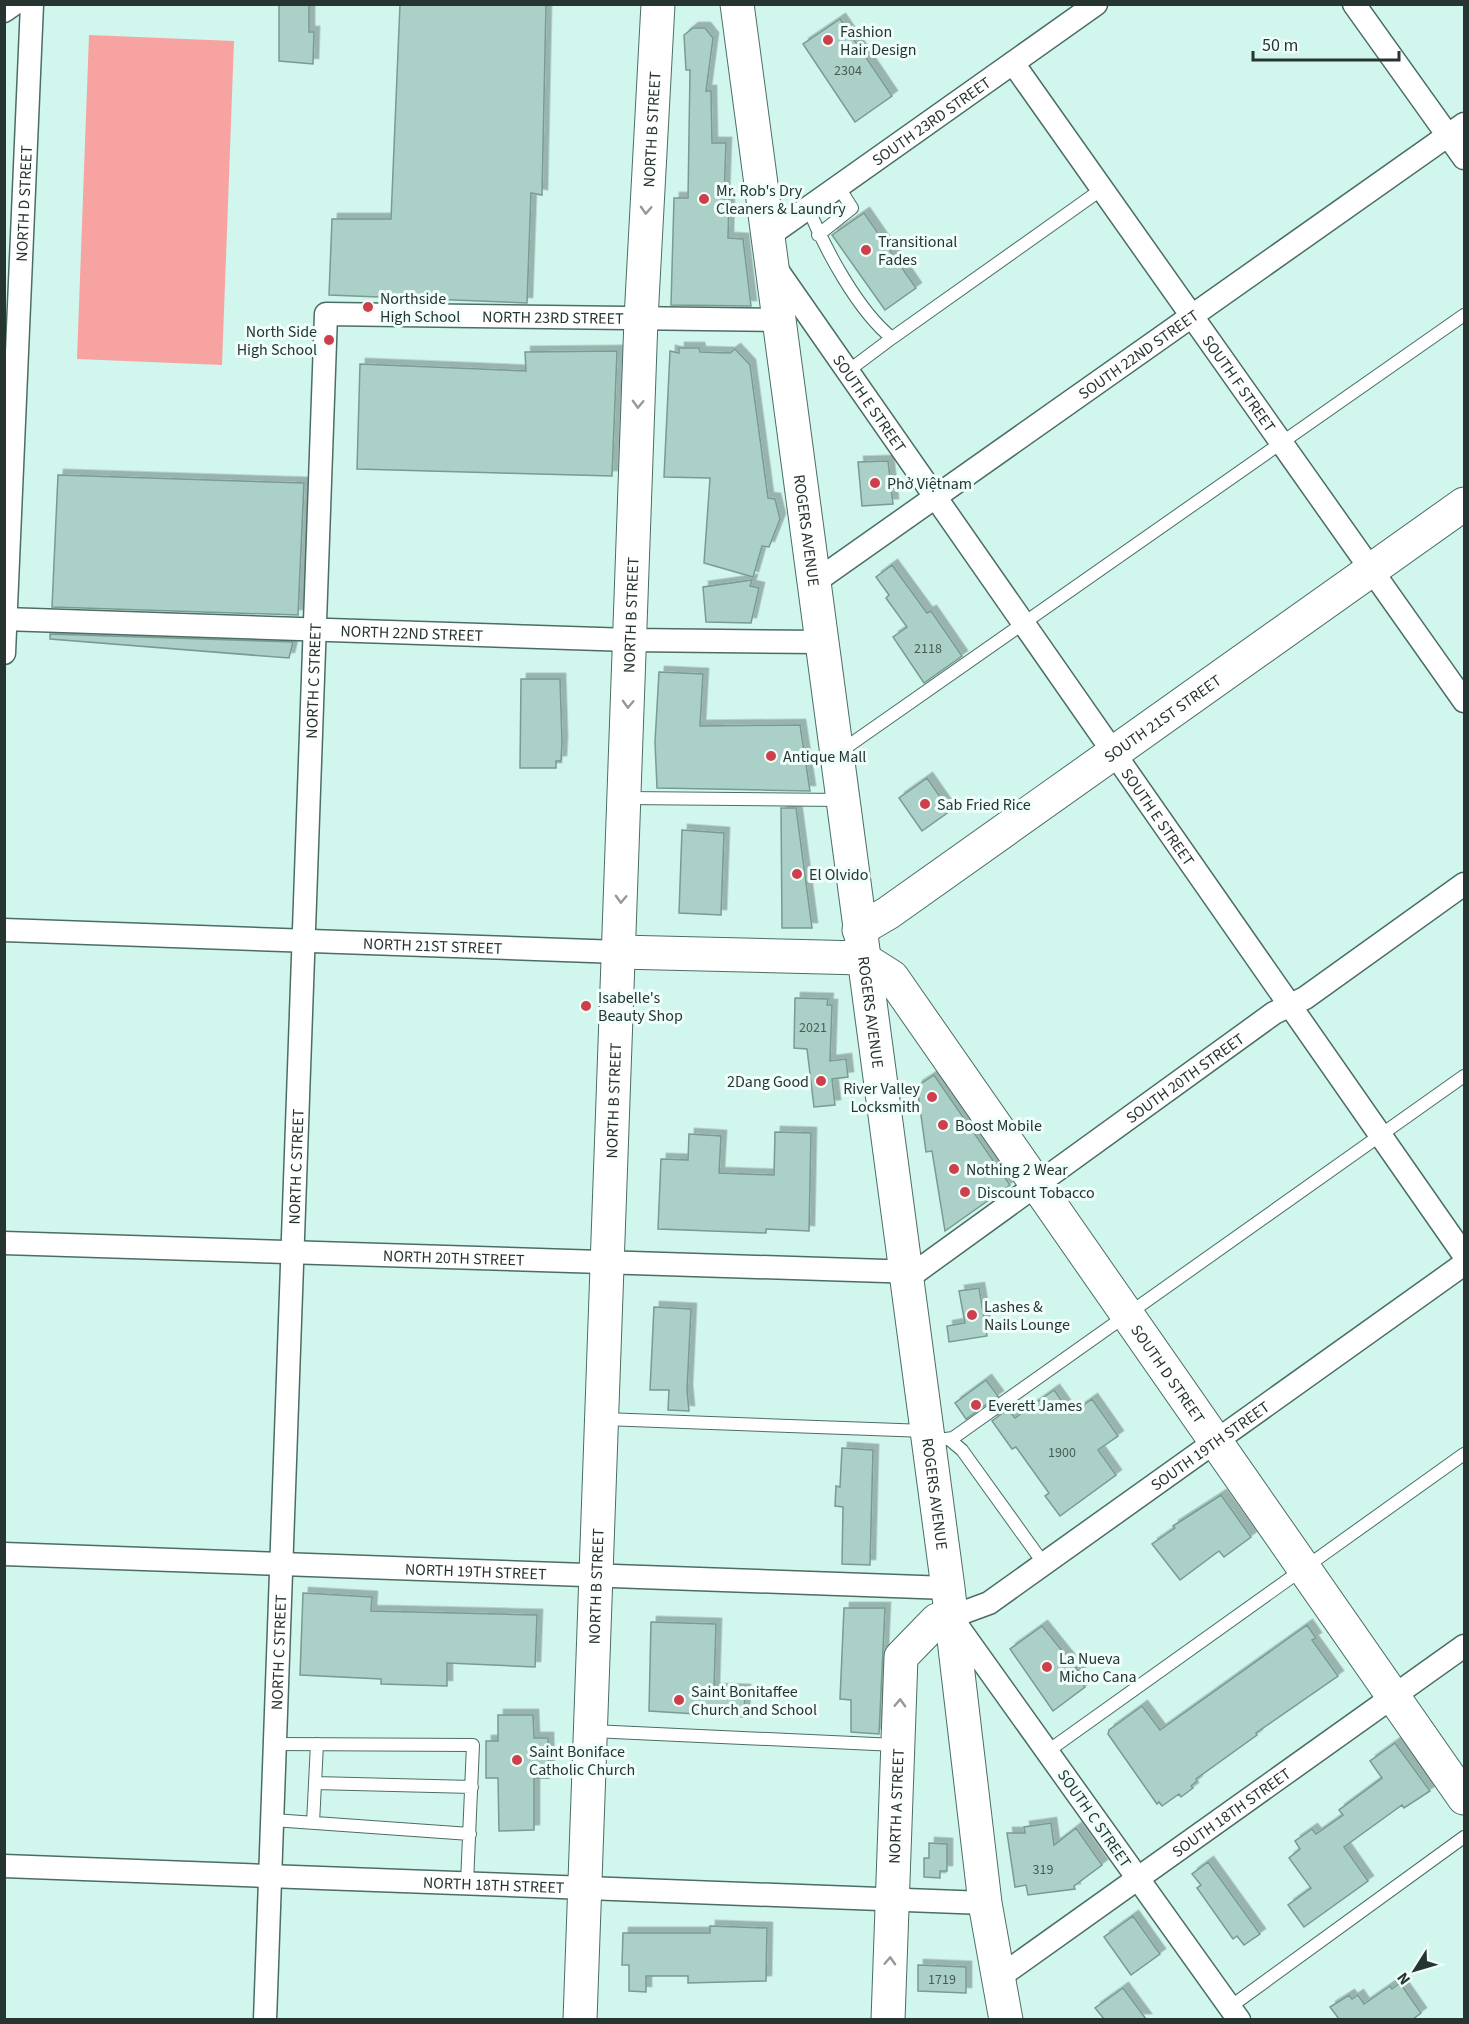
<svg xmlns="http://www.w3.org/2000/svg" width="1469" height="2024" font-family="'Source Sans 3',sans-serif">
<style>
.green{fill:#f7a3a2}
.building{fill:#abd0c7;stroke:#789b93;stroke-width:1.5;filter:url(#shadow)}
.lines{fill:none;stroke-linecap:round;stroke-linejoin:round}
.lane-casing{stroke:#4b6d66;stroke-width:14}
.street-casing{stroke:#4b6d66;stroke-width:25}
.secondary-casing{stroke:#4b6d66;stroke-width:35}
.primary-casing{stroke:#4b6d66;stroke-width:35}
.lane{stroke:#fff;stroke-width:12}
.street{stroke:#fff;stroke-width:22}
.secondary{stroke:#fff;stroke-width:33}
.primary{stroke:#fff;stroke-width:33}
.oneway{stroke:#939a98}
.poi-dot{fill:#cf3f4b;stroke:#effefa;stroke-width:2}
.labels{text-anchor:middle;stroke-width:6;stroke-linejoin:round;paint-order:stroke}
.number-label{font-size:14px;fill:#485c57}
.poi-label{font-size:16px;fill:#273532;stroke:#effefa;text-anchor:start}
.street-label{font-size:16px;fill:#273532;stroke:#effefa}
</style>
<defs>
<filter id="shadow"><feDropShadow dx="5.5" dy="-5.5" stdDeviation="0" flood-color="#0004"/></filter>
</defs>
<rect width="100%" height="100%" fill="#d1f6ed"/>
<path class="green" d="M89 35 234 41 222 365 77 359Z"/>
<path class="building" d="M279 4H309V32H314L313 64 279 61Z
M400 4H546L542 195 531 193 527 303 329 295 332 219H391Z
M840 19 892 96 855 122 803 44Z
M693 28H705L713 38 706 91H711L712 143H726L724 199 729 198 728 238 743 239 751 306 671 305 674 198H688L690 70H686L684 35Z
M864 213 916 288 885 310 832 235Z
M679 348H699L700 352 730 353 735 349 750 365 768 498 775 499 780 519 769 547 762 546 753 577 704 563 710 478 664 477 670 351 679 353Z
M617 351 612 476 357 469 360 364 526 371 525 352Z
M888 461 893 504 862 506 858 462Z
M58 475 304 483 298 615 52 607Z
M892 565 927 613 931 611 962 656 924 683 893 637 907 627 886 598 889 595 876 577Z
M752 580 750 586 759 588 751 623 706 622 703 587Z
M50 634 293 642 289 658 50 639Z
M659 672 703 674 700 726 800 725 810 791 657 788 655 742Z
M521 679H560L562 741 561 761H556V768H520Z
M927 778 950 811 922 831 899 798Z
M781 808H796L812 928H782Z
M682 830 724 833 721 915 679 913Z
M795 998 828 999 827 1005H832L830 1061 846 1059 848 1077 832 1079 835 1105 814 1107 807 1049 794 1048Z
M934 1075 1010 1185 945 1231 932 1151 926 1152 917 1086Z
M775 1132 811 1133 809 1231 766 1229V1233L658 1229 661 1159 688 1160 689 1134 721 1136 719 1173 774 1175Z
M979 1288 987 1336 949 1342 947 1326 965 1323 959 1291Z
M654 1307 691 1309 687 1390 689 1411 668 1410 669 1390H650Z
M986 1380 998 1396 966 1419 955 1403Z
M1054 1390 1071 1414 1092 1399 1118 1436 1098 1450 1116 1475 1060 1516 1045 1496 1049 1493 1016 1447 1012 1449 992 1421 1008 1409 1015 1418Z
M842 1448 873 1450 870 1565 842 1564 843 1507 835 1506 836 1486 840 1487Z
M1221 1495 1251 1537 1224 1557 1219 1551 1180 1580 1152 1544 1175 1528 1173 1526Z
M303 1593 372 1597 371 1611 537 1615 535 1667 447 1663V1686L381 1684V1679L300 1675Z
M844 1608H885L879 1734 851 1732V1700L840 1699Z
M651 1622 716 1624 714 1689 745 1690 744 1717 649 1711Z
M1307 1625 1316 1638 1312 1640 1338 1676 1256 1733 1257 1735 1196 1779 1197 1781 1191 1786 1193 1788 1181 1797 1179 1794 1162 1806 1159 1802 1157 1804 1108 1734 1109 1730 1142 1706 1160 1730Z
M1042 1626 1080 1673 1077 1676 1085 1687 1053 1711 1010 1649Z
M498 1715H533L534 1738H548L549 1778H534V1830L499 1831 498 1778H486V1741H498Z
M1395 1743 1430 1791 1404 1808 1402 1805 1344 1847 1368 1881 1304 1927 1288 1905 1311 1888 1289 1858 1300 1849 1295 1841 1312 1829 1316 1834 1343 1815 1339 1810 1382 1778 1370 1761Z
M1051 1823 1054 1845 1076 1828 1102 1865 1074 1886 1075 1889 1028 1895 1026 1885 1015 1887 1007 1833H1025L1024 1827Z
M929 1843 947 1844V1871H940V1878L924 1877V1858H929Z
M1208 1862 1260 1934 1244 1945 1237 1936 1233 1939 1197 1888 1201 1885 1192 1874Z
M1133 1916 1160 1954 1131 1975 1104 1937Z
M710 1926 767 1928 766 1981 688 1983V1976H646V1992L629 1991V1965H622L623 1933H710Z
M918 1965 966 1967V1993L918 1991Z
M1400 1983 1421 2013 1413 2019H1339L1330 2007 1349 1995 1352 1999 1358 1995 1364 2004 1390 1986 1392 1989Z
M1123 1988 1146 2019H1104L1095 2008Z"/>
<g class="lines">
<g class="lane-casing">
<path id="lane" d="M808 208C825 249 858 311 892 338L848 371
M818 235 852 208 838 186
M892 338 1102 189
M841 751 1464 315
M626 798 841 800
M604 1419 926 1431
M950 1440 962 1450 1044 1564
M931 1441 953 1438 1464 1076
M592 1731 896 1745
M276 1744 473 1745 467 1883
M1048 1751 1464 1454
M315 1783 472 1787
M273 1820 470 1834
M313 1823 317 1744
M1230 2007 1464 1837"/>
</g>
<g class="street-casing">
<g id="street">
<path d="M1354 4 1464 158"/>
<path d="M4 11 14 4"/>
<path id="s1" d="M1013 63 1464 701"/>
<path id="s2" d="M767 237 1096 4"/>
<path id="s3" d="M775 267 1464 1255"/>
<path id="s4" d="M812 584 1464 124"/>
<path id="s5" d="M4 619 630 640 820 642"/>
<path id="s6" d="M4 653 32 4"/>
<path id="s7" d="M4 930 619 952"/>
<path id="s8" d="M4 1243 916 1272 1274 1013 1305 998 1464 884"/>
<path id="s9" d="M4 1554 948 1588"/>
<path id="s10" d="M4 1866 985 1903"/>
<path id="s11" d="M998 1978 1464 1646"/>
<path id="s12" d="M265 2020 326 314 778 320"/>
<path id="s13" d="M1239 2020 951 1617 989 1603 1464 1264"/>
</g>
</g>
<g class="secondary-casing">
<g id="secondary">
<path id="s14" d="M859 930 888 913 1464 504"/>
<path id="s15" d="M619 952 862 958 892 977 1464 1798"/>
<path id="s16" d="M580 2020 641 319 658 4"/>
<path id="s17" d="M888 2020 901 1657 937 1620 951 1617"/>
</g>
</g>
<g class="primary-casing">
<g id="primary">
<path id="s18" d="M737 4 948 1588 985 1903 1006 2020"/>
</g>
</g>
<use href="#lane" class="lane"/>
<use href="#street" class="street"/>
<use href="#secondary" class="secondary"/>
<use href="#primary" class="primary"/>
</g>
<defs><path id="oneway-chevron" d="M-2-3.5L2.5 0L-2 3.5" fill="none" stroke-width="1.6" stroke-linecap="round" stroke-linejoin="round" transform="scale(1.5)"/></defs>
<g class="oneway">
<use href="#oneway-chevron" transform="translate(646 210) rotate(93)"/>
<use href="#oneway-chevron" transform="translate(638 404) rotate(92)"/>
<use href="#oneway-chevron" transform="translate(628 704) rotate(92)"/>
<use href="#oneway-chevron" transform="translate(621 899) rotate(92)"/>
<use href="#oneway-chevron" transform="translate(900 1703) rotate(-88)"/>
<use href="#oneway-chevron" transform="translate(890 1961) rotate(-87)"/>
</g>
<g class="poi-dot">
<circle cx="828" cy="40" r="6"/>
<circle cx="704" cy="199" r="6"/>
<circle cx="866" cy="250" r="6"/>
<circle cx="368" cy="307" r="6"/>
<circle cx="329" cy="340" r="6"/>
<circle cx="875" cy="483" r="6"/>
<circle cx="771" cy="756" r="6"/>
<circle cx="925" cy="804" r="6"/>
<circle cx="797" cy="874" r="6"/>
<circle cx="586" cy="1006" r="6"/>
<circle cx="821" cy="1081" r="6"/>
<circle cx="932" cy="1097" r="6"/>
<circle cx="943" cy="1125" r="6"/>
<circle cx="954" cy="1169" r="6"/>
<circle cx="965" cy="1192" r="6"/>
<circle cx="972" cy="1315" r="6"/>
<circle cx="976" cy="1405" r="6"/>
<circle cx="1047" cy="1667" r="6"/>
<circle cx="679" cy="1700" r="6"/>
<circle cx="517" cy="1760" r="6"/>
</g>
<g class="labels">
<g class="number-label">
<text x="848" y="75">2304</text>
<text x="928" y="653">2118</text>
<text x="813" y="1032">2021</text>
<text x="1062" y="1457">1900</text>
<text x="1043" y="1874">319</text>
<text x="942" y="1984">1719</text>
</g>
<g class="poi-label">
<text x="840" y="37">Fashion<tspan x="840" dy="18">Hair Design</tspan></text>
<text x="716" y="196">Mr. Rob's Dry<tspan x="716" dy="18">Cleaners &amp; Laundry</tspan></text>
<text x="878" y="247">Transitional<tspan x="878" dy="18">Fades</tspan></text>
<text x="380" y="304">Northside<tspan x="380" dy="18">High School</tspan></text>
<text x="317" y="337" text-anchor="end">North Side<tspan x="317" dy="18">High School</tspan></text>
<text x="887" y="489">Phở Việtnam</text>
<text x="783" y="762">Antique Mall</text>
<text x="937" y="810">Sab Fried Rice</text>
<text x="809" y="880">El Olvido</text>
<text x="598" y="1003">Isabelle's<tspan x="598" dy="18">Beauty Shop</tspan></text>
<text x="809" y="1087" text-anchor="end">2Dang Good</text>
<text x="920" y="1094" text-anchor="end">River Valley<tspan x="920" dy="18">Locksmith</tspan></text>
<text x="955" y="1131">Boost Mobile</text>
<text x="966" y="1175">Nothing 2 Wear</text>
<text x="977" y="1198">Discount Tobacco</text>
<text x="984" y="1312">Lashes &amp;<tspan x="984" dy="18">Nails Lounge</tspan></text>
<text x="988" y="1411">Everett James</text>
<text x="1059" y="1664">La Nueva<tspan x="1059" dy="18">Micho Cana</tspan></text>
<text x="691" y="1697">Saint Bonitaffee<tspan x="691" dy="18">Church and School</tspan></text>
<text x="529" y="1757">Saint Boniface<tspan x="529" dy="18">Catholic Church</tspan></text>
</g>
<g class="street-label">
<text dy="6" stroke="none"><textPath href="#s2" startOffset="201">SOUTH 23RD STREET</textPath></text>
<text dy="6" stroke="none"><textPath href="#s16" startOffset="1892">NORTH B STREET</textPath></text>
<text dy="6" stroke="none"><textPath href="#s6" startOffset="450">NORTH D STREET</textPath></text>
<text dy="6" stroke="none"><textPath href="#s12" startOffset="1934">NORTH 23RD STREET</textPath></text>
<text dy="6" stroke="none"><textPath href="#s4" startOffset="399">SOUTH 22ND STREET</textPath></text>
<text dy="6" stroke="none"><textPath href="#s1" startOffset="392">SOUTH F STREET</textPath></text>
<text dy="6" stroke="none"><textPath href="#s3" startOffset="166">SOUTH E STREET</textPath></text>
<text dy="6" stroke="none"><textPath href="#s18" startOffset="531">ROGERS AVENUE</textPath></text>
<text dy="6" stroke="none"><textPath href="#s16" startOffset="1406">NORTH B STREET</textPath></text>
<text dy="6" stroke="none"><textPath href="#s5" startOffset="408">NORTH 22ND STREET</textPath></text>
<text dy="6" stroke="none"><textPath href="#s12" startOffset="1340">NORTH C STREET</textPath></text>
<text dy="6" stroke="none"><textPath href="#s14" startOffset="370">SOUTH 21ST STREET</textPath></text>
<text dy="6" stroke="none"><textPath href="#s3" startOffset="670">SOUTH E STREET</textPath></text>
<text dy="6" stroke="none"><textPath href="#s7" startOffset="429">NORTH 21ST STREET</textPath></text>
<text dy="6" stroke="none"><textPath href="#s18" startOffset="1017">ROGERS AVENUE</textPath></text>
<text dy="6" stroke="none"><textPath href="#s8" startOffset="1244">SOUTH 20TH STREET</textPath></text>
<text dy="6" stroke="none"><textPath href="#s16" startOffset="920">NORTH B STREET</textPath></text>
<text dy="6" stroke="none"><textPath href="#s12" startOffset="854">NORTH C STREET</textPath></text>
<text dy="6" stroke="none"><textPath href="#s8" startOffset="450">NORTH 20TH STREET</textPath></text>
<text dy="6" stroke="none"><textPath href="#s15" startOffset="762">SOUTH D STREET</textPath></text>
<text dy="6" stroke="none"><textPath href="#s13" startOffset="807">SOUTH 19TH STREET</textPath></text>
<text dy="6" stroke="none"><textPath href="#s18" startOffset="1503">ROGERS AVENUE</textPath></text>
<text dy="6" stroke="none"><textPath href="#s9" startOffset="472">NORTH 19TH STREET</textPath></text>
<text dy="6" stroke="none"><textPath href="#s16" startOffset="434">NORTH B STREET</textPath></text>
<text dy="6" stroke="none"><textPath href="#s12" startOffset="368">NORTH C STREET</textPath></text>
<text dy="6" stroke="none"><textPath href="#s17" startOffset="214">NORTH A STREET</textPath></text>
<text dy="6" stroke="none"><textPath href="#s11" startOffset="286">SOUTH 18TH STREET</textPath></text>
<text transform="translate(1095 1818) rotate(55)" y="6">SOUTH C STREET</text>
<text dy="6" stroke="none"><textPath href="#s10" startOffset="490">NORTH 18TH STREET</textPath></text>
</g>
</g>
<rect width="1469" height="2024" fill="none" stroke="#273532" stroke-width="12"/>
<g transform="translate(1415 1970) rotate(233)" stroke="#effefa" stroke-width="4.5" paint-order="stroke">
<path d="M0-4.5L10 22L0 15L-10 22Z" fill="#273532"/>
<text y="-9" font-size="16" font-weight="bold" text-anchor="middle" fill="#273532">N</text>
</g>
<path d="M1253 51v9h146v-9" fill="none" stroke="#273532" stroke-width="3"/>
<text x="1262" y="51" font-size="18" fill="#273532" stroke="#effefa" stroke-width="4.5" paint-order="stroke">50 m</text>
</svg>
